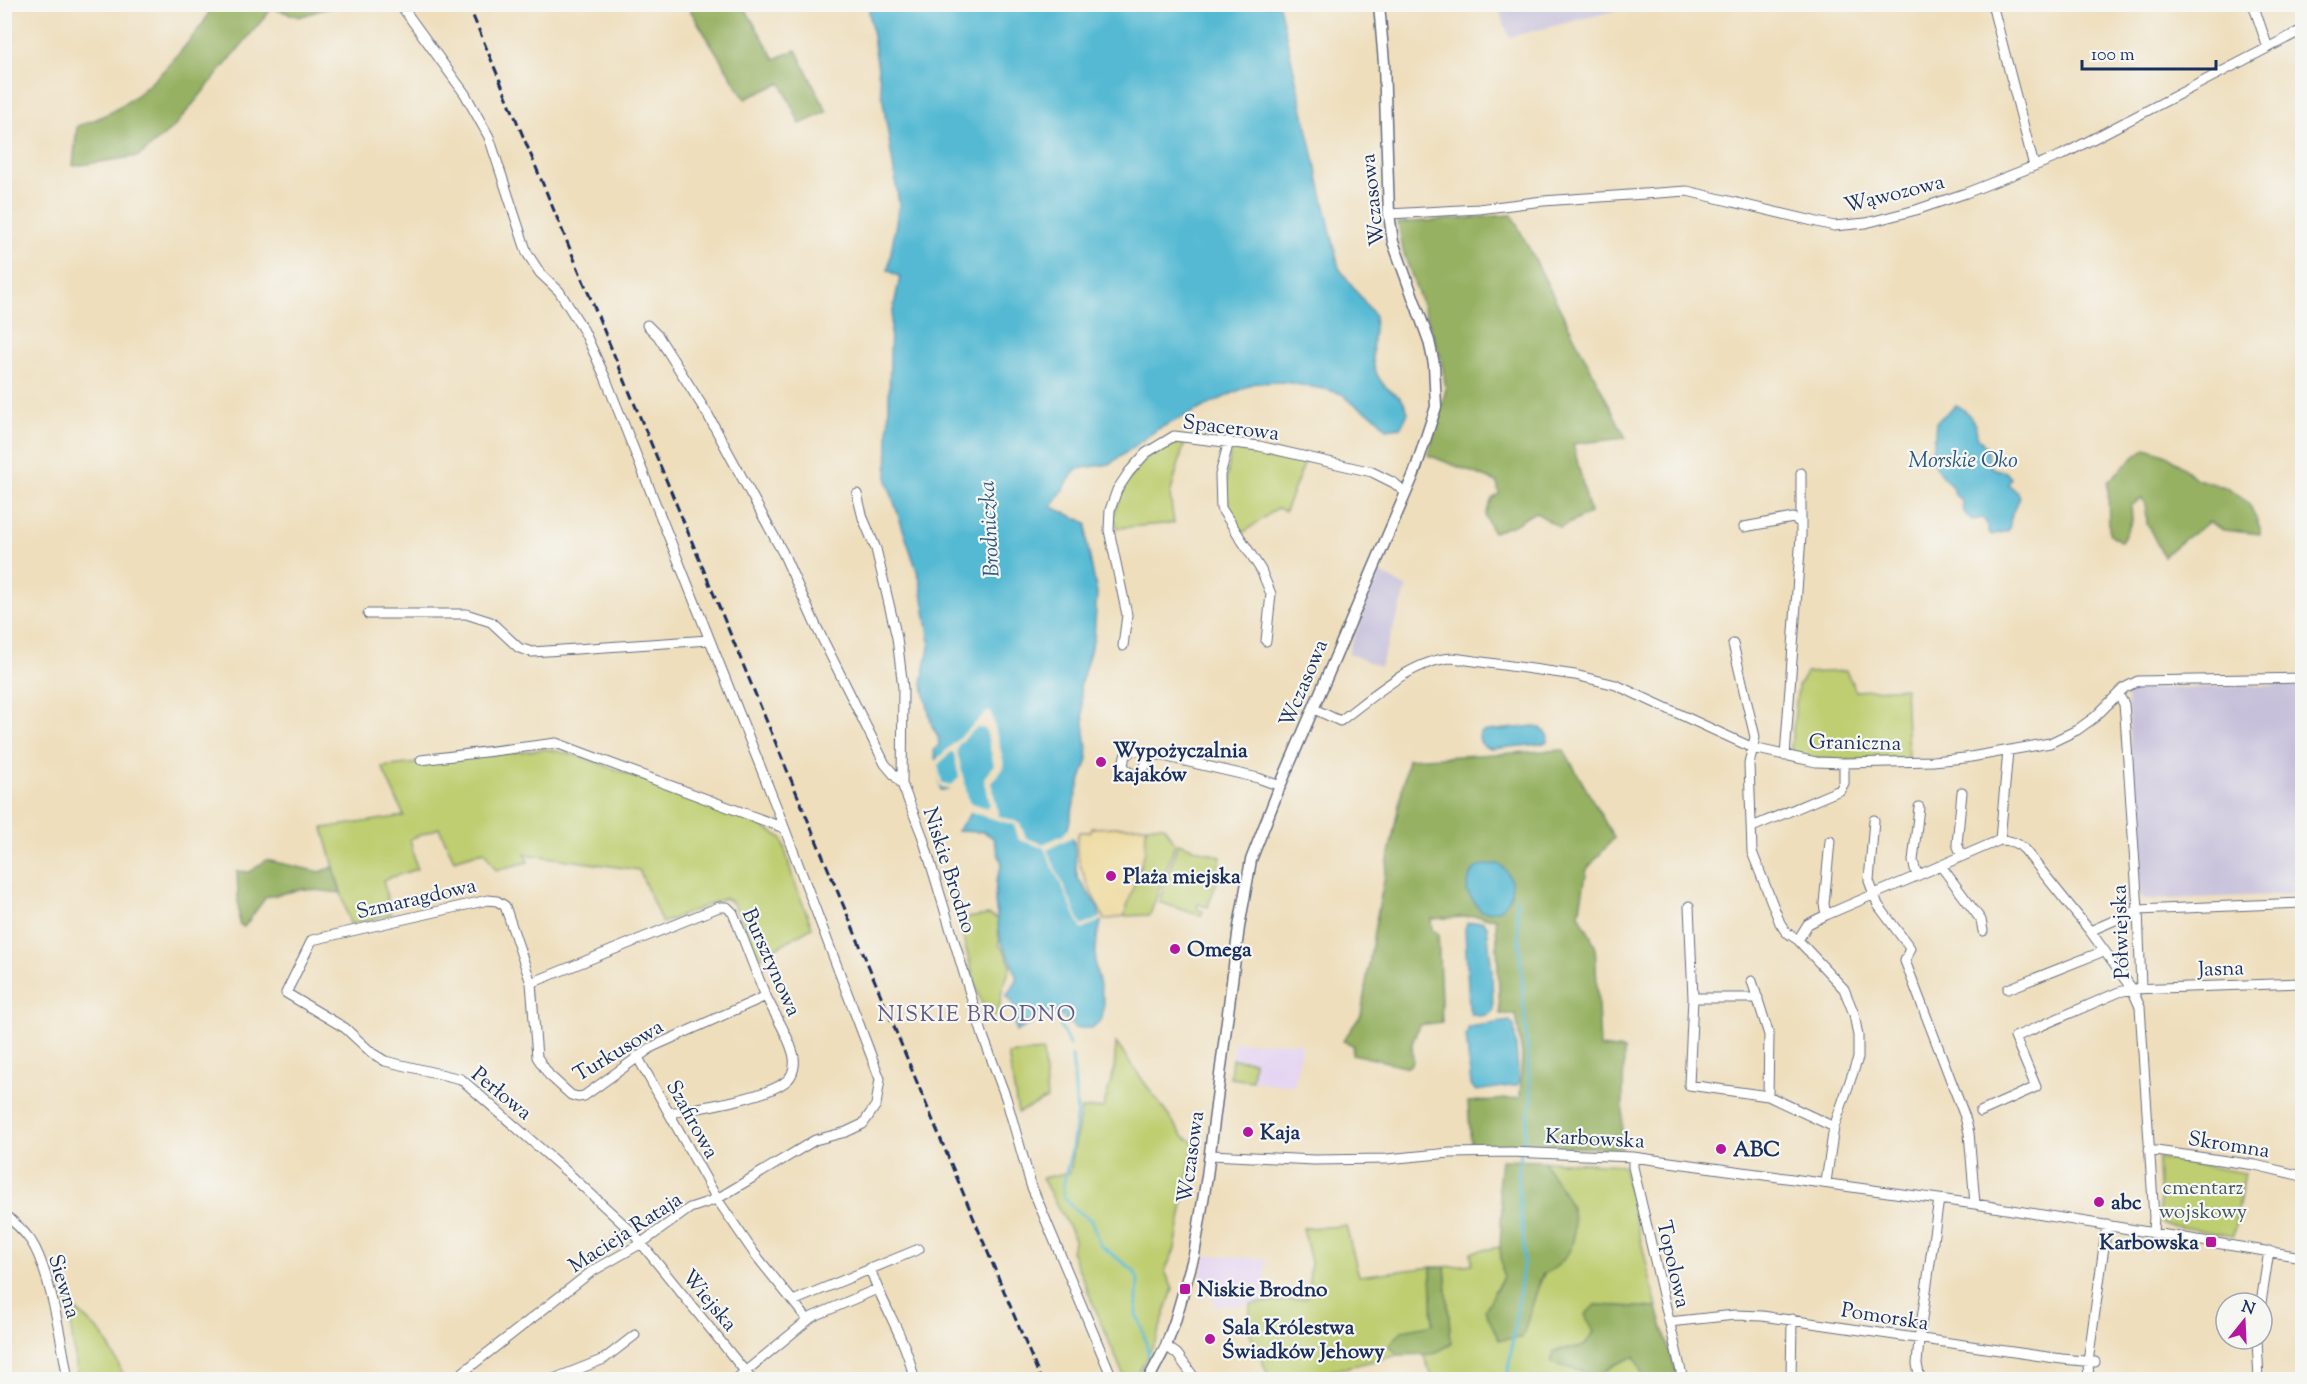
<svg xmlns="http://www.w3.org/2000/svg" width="2307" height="1384" font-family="'Sorts Mill Goudy',serif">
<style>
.built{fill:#e4d3f2}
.industrial{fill:#c6c0da}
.green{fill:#bece70;stroke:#6c7e67;stroke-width:1.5}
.forest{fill:#96b162;stroke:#587060;stroke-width:1.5}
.sand{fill:#eeda9e;stroke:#84847e;stroke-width:1.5}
.water{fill:#54b9d3;stroke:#387498;stroke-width:1.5}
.pier{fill:#eedebc;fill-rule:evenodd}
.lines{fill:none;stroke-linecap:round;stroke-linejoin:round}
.stream{stroke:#54b9d3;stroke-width:3}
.minor-casing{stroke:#656c7f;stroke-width:11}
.tertiary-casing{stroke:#656c7f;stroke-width:13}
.minor{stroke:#fff;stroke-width:9}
.tertiary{stroke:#fff;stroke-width:10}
.rail{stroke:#1b2f5e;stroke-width:3;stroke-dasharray:9 4.5;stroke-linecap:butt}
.poi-dot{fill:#b5179e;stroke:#f6f6f2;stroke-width:2}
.labels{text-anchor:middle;stroke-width:4.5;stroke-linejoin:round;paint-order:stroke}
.street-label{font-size:21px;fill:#1b2f5e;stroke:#f6f6f2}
.poi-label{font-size:21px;font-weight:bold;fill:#1b2f5e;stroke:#f6f6f2;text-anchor:start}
.park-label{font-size:21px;fill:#445762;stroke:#f6f6f2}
.water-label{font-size:22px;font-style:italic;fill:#2c5881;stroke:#f6f6f2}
.neighbourhood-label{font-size:22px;letter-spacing:1.5px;fill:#615b86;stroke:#f6f6f2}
</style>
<rect width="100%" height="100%" fill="#f6f6f2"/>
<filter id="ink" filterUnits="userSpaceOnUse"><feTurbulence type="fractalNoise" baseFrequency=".0167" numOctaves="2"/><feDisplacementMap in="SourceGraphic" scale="12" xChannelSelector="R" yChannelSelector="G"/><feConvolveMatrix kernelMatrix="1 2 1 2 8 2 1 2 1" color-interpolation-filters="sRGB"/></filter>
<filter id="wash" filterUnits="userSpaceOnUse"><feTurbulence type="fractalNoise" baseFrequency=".008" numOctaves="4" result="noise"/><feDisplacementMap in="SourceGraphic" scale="24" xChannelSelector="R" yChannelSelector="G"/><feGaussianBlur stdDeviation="1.35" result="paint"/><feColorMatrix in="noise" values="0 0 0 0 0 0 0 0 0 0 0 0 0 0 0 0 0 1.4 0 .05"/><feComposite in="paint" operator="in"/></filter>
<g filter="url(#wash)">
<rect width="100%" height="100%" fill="#eedebc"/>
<path class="built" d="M1234 1042 1302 1043 1294 1086 1230 1078Z
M1207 1255 1266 1259 1264 1284 1272 1285 1270 1302 1217 1307 1201 1276Z"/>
<path class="industrial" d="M1497 5V4L1638 5 1509 37Z
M1379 572 1407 588 1380 667 1348 653Z
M2302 685V894L2144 900 2141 898 2127 693 2131 689Z"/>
<path class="green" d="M1185 441 1170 495 1174 523 1118 528 1113 517C1120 493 1134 464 1157 450 1165 446 1176 444 1185 441Z
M1240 447 1305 462 1285 511 1277 508 1243 533C1227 509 1223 500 1228 471 1229 462 1229 455 1234 448Z
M1846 671 1856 691 1905 688 1908 758 1842 761 1790 755 1798 687 1806 673Z
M546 749 580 756 753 821 782 838 793 879 812 927 759 958 733 903 725 898 662 923 639 870 525 854 528 862 496 870 484 851 454 860 439 828 410 839 417 869 383 880 391 915 350 924 323 828 404 816 382 767Z
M1146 826H1164L1175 844 1150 915 1124 916 1145 851Z
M1178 843 1221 857 1214 880 1217 881 1208 907 1198 904 1197 909 1203 911 1201 916 1159 902Z
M989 915 998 919 999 945 1004 951 1011 966 1002 990 998 1016 987 1017 977 990 958 919Z
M1116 1043 1183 1136 1194 1142 1175 1249 1165 1271 1173 1289 1156 1340 1135 1379H1125L1071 1251 1075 1239 1042 1178 1070 1172 1081 1109 1103 1108 1114 1071Z
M1043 1051 1047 1099 1018 1113 1008 1054Z
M1232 1059 1254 1061 1252 1081 1230 1078Z
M2158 1158 2245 1173 2233 1236 2164 1224 2160 1221Z
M1544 1161 1623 1165 1657 1308 1595 1305 1594 1332 1584 1346 1554 1351 1552 1363 1581 1371 1595 1377 1614 1365 1635 1356 1644 1379H1433L1423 1354H1433L1451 1344 1445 1267 1472 1264 1471 1252 1500 1247 1503 1277 1494 1291 1535 1294 1572 1212C1565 1193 1551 1180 1544 1161Z
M1346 1226 1359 1276 1431 1267 1433 1324 1390 1345 1398 1355 1298 1379H1270L1249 1332 1250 1304 1307 1298 1311 1262 1303 1228Z
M67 1301 103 1335 126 1379H78Z"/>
<path class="forest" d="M211 4 338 5 299 17 272 8 174 127 139 156 73 166 77 126C124 113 160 78 190 40 198 29 209 19 211 4Z
M687 5H743L775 59 796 50 827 112 800 124 781 83 745 99Z
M1512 215 1626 438 1573 444 1590 513 1560 528 1535 512 1514 525 1493 532 1485 516 1492 499 1499 494 1497 482 1428 455 1446 389 1441 358 1403 251 1398 223Z
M2146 448 2167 455 2197 479 2225 487 2249 503 2260 528V534L2223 530 2209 522C2194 534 2175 543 2164 557L2147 524 2146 505 2142 498 2131 506 2132 521 2121 542 2109 533 2108 482 2128 462Z
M1564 750 1614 838 1587 869 1579 914 1595 945 1600 1047 1624 1050 1622 1148 1471 1145 1468 1102 1520 1098 1522 1055 1516 1014H1500L1496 919 1478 916 1431 919 1432 930 1438 933 1442 1022 1419 1025 1412 1044 1413 1062 1408 1067 1352 1054 1353 1045 1343 1041 1361 1015 1375 926 1408 759Z
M266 860 320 872 333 867 341 893 303 889 266 897 244 927 239 924 237 871 250 872Z
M1501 1160 1544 1161C1550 1176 1562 1187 1568 1201 1582 1233 1573 1261 1542 1275L1522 1338 1499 1340 1485 1310 1503 1277 1500 1247 1502 1206 1498 1188Z
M1431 1267H1445L1451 1344 1433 1354 1398 1355 1389 1345 1403 1330 1433 1324Z
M1595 1305 1657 1308 1678 1379H1644L1635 1356 1614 1365 1595 1377 1581 1371 1551 1363 1554 1351 1584 1346 1594 1332 1585 1315Z"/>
<path class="sand" d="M1146 826 1145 851 1124 916 1105 920C1095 899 1069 855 1079 832H1090L1091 828Z"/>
<path class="water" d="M868 5H1279L1339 268 1375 316C1374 341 1366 365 1384 385 1397 399 1401 391 1408 413L1401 427 1387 429 1376 417 1352 403 1342 394 1324 389 1284 382 1254 383 1158 429 1110 464 1076 469 1052 507 1087 523V543L1097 593 1094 638 1080 686 1088 759 1077 791 1068 828 1074 842 1077 877 1098 907 1101 923 1097 937 1095 965 1104 1003 1102 1019 1092 1028H1075L1054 1010 1016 1032 1013 1003 1006 996 1017 980 1013 965 1001 942 995 902 996 882 1002 864 993 838 984 832 957 831 971 813 963 789 941 790 934 750 939 745 938 736 932 726 922 682 930 642 920 580 887 481 891 320 900 277 888 270 899 204Z
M1956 405C1968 411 1977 423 1977 436L1988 450 1989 464 1992 468 2006 472 2011 478 2008 484C2028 500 2018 497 2011 516 2010 521 2011 526 2008 531L1991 535 1988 532V526L1983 518 1972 520C1964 514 1962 510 1962 501L1955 495C1953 484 1942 479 1937 469 1935 463 1934 460 1930 455L1934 443 1936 422Z
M1535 726 1541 728 1548 736 1547 742 1540 744 1491 749C1483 748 1477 741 1480 733L1486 731Z
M1499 864C1521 879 1513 917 1481 911L1467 892C1468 869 1475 864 1499 864Z
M1483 921 1487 926 1492 972 1493 1011C1489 1016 1476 1017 1471 1014L1469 1007 1465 929 1467 923Z
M1510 1021 1514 1026 1519 1082 1517 1085 1476 1091 1471 1085 1466 1035 1469 1027Z"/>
<path class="pier" d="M988 711 991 712 1004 764 1003 768 991 783 999 816 1020 823 1026 838 1043 844 1063 835 1072 825 1074 836 1047 850 1082 926 1102 917 1103 919 1082 930 1044 848 1019 840 1014 825 970 812 966 808 961 792 957 793 940 786 934 762ZM976 728H983L986 730 994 765 984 778 990 804 987 808 969 802 957 751 959 744ZM951 752 954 753 959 777 952 785 942 783 938 765Z"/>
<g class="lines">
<path class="stream" d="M1053 1008 1069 1045
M1072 1056 1077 1111 1072 1148 1063 1186 1064 1197 1074 1209 1091 1220 1100 1245 1134 1271 1138 1280 1136 1315 1142 1327 1150 1360
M1159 1377 1161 1380
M1507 1380 1523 1267 1524 1248 1518 1181 1519 1164 1531 1101 1516 898"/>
</g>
</g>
<g filter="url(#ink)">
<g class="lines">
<g class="minor-casing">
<path id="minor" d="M400 4 465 94 489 137 527 253 540 273 559 291 584 331 605 377 776 806 880 1079 876 1105 863 1124 846 1132 815 1140 717 1199 690 1208 640 1244 591 1272 453 1380
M1992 4 2034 166
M2253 4 2268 48
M1389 214 1479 209 1543 201 1687 191 1834 226 1866 223 1916 210 1966 193 2062 155 2302 30
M647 325 658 336 708 415 783 553 816 626 885 764 902 784
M1229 441 1220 475 1221 508 1261 570 1271 594 1266 641
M857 494 863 518 876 549 897 638 903 688 902 784 922 835 983 1036 1006 1098 1031 1185 1113 1380
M1744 527 1793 518 1801 523
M368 614H466L491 622 519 648 532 652 709 640
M1733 644 1755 737 1749 764 1752 852 1780 923 1786 932 1798 940
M1123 646 1127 615 1109 530 1110 510 1117 490 1129 472 1146 453 1174 436 1259 446 1372 472 1394 483 1406 493
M2118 694 2124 704 2125 716 2138 910 2141 988
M1314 709 1340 721C1371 698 1413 659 1453 658L1575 675 1616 685 1753 748 1816 762 1844 763 1933 761 1965 758 2050 743 2077 730 2095 717 2124 688 2138 681 2302 678
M1151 753 1143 770 1137 774 1128 772 1123 765 1125 756 1133 749 1258 778 1280 786
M1785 756 1801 536V473
M421 760 556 743 784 828
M1962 792 1957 844 1962 856
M1874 820 1869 881 1878 905 1910 948 1905 961 1965 1117 1969 1133 1975 1204
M1752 827 1840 790 1844 783V763
M2000 840 2008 751
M1941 866 1981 920 1983 931
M1917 876 1913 861 1919 807
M1689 906 1693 998 1689 1085 1768 1096 1834 1127
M1826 915 1824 904 1830 841
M2090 931 2138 910 2302 903
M1752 981 1769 1035 1768 1096
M531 983 719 907H727L733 913C744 940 754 968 765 994 774 1014 787 1032 793 1053 796 1063 794 1076 785 1082 765 1098 697 1108 670 1113
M2008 989 2104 951
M1693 998H1758
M637 1056 717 1199 754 1253 808 1320
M2149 1150 2255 1165 2302 1176
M1210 1155 1314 1160 1387 1159 1450 1153 1511 1152 1633 1157 1975 1204 2302 1257
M1633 1157V1167L1683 1380
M1826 1182 1834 1127 1858 1058V1036L1854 1014 1844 989 1798 940 1808 924 1826 915 2000 840C2010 840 2017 842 2024 849L2090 931 2132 989 2119 992 2015 1037 2036 1087 1980 1112
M4 1215C15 1222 23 1230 31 1241 50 1270 62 1344 68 1380
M2153 1232 2154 1217 2140 1007 2132 989 2302 983
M870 1268C882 1306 908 1341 914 1380
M793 1301 919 1249
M2261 1303 2269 1251
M1669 1322 1735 1315 1762 1316 2062 1359 2095 1362
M2257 1339 2259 1380
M1166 1346 1177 1354 1196 1380
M551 1380 604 1359 635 1335
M735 1380 812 1317 877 1289
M752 1380 632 1232 566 1171 461 1079 385 1061 372 1053 345 1028 286 993 312 940 488 900 497 901 505 906 531 983 537 1057 549 1075 571 1095 578 1097 584 1096 652 1047 766 996
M1791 1380 1792 1319
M1920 1380 1917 1364 1919 1340 1939 1199
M2089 1380 2088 1362 2107 1225"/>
</g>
<g class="tertiary-casing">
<path id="tertiary" d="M1148 1380 1166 1346 1175 1321 1194 1255 1207 1176 1239 927 1251 860 1280 786 1414 474 1436 407 1434 364 1429 341 1393 242 1389 214 1384 63 1379 4"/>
</g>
<use href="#minor" class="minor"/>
<use href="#tertiary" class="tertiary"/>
<path class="rail" d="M468 4 1041 1380"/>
</g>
</g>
<g class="poi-dot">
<circle cx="1101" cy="762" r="6"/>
<circle cx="1111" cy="876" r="6"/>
<circle cx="1175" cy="949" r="6"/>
<circle cx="1248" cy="1132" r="6"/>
<circle cx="1721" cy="1149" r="6"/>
<circle cx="2099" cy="1202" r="6"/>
<rect x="2205" y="1236" width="12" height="12" rx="3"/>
<rect x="1179" y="1283" width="12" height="12" rx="3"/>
<circle cx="1210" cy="1339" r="6"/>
</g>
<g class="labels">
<g class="street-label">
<text transform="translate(1894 193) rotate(-14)" y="7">Wąwozowa</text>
<text transform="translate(1372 200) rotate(-96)" y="7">Wczasowa</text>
<text transform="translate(1231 427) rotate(7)" y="7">Spacerowa</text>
<text transform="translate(1303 683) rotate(-67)" y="7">Wczasowa</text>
<text transform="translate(1855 742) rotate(1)" y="7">Graniczna</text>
<text transform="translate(950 870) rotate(72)" y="7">Niskie Brodno</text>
<text transform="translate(416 898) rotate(-13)" y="7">Szmaragdowa</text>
<text transform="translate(2120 932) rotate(-92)" y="7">Półwiejska</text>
<text transform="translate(772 962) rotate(66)" y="7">Bursztynowa</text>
<text transform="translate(2221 968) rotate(-2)" y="7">Jasna</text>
<text transform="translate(618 1050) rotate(-31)" y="7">Turkusowa</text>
<text transform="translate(502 1093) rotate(39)" y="7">Perłowa</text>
<text transform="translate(693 1119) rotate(61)" y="7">Szafirowa</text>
<text transform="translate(1595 1138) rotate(3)" y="7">Karbowska</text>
<text transform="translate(2229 1144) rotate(9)" y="7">Skromna</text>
<text transform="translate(1190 1157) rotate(-82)" y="7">Wczasowa</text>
<text transform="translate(625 1232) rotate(-33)" y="7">Macieja Rataja</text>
<text transform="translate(1674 1264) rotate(77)" y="7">Topolowa</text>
<text transform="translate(65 1286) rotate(73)" y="7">Siewna</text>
<text transform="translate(710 1300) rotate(50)" y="7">Wiejska</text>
<text transform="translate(1885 1316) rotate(9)" y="7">Pomorska</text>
</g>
<g class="poi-label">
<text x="1113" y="757">Wypożyczalnia<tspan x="1113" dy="24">kajaków</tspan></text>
<text x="1123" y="883">Plaża miejska</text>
<text x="1187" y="956">Omega</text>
<text x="1260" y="1139">Kaja</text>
<text x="1733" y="1156">ABC</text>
<text x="2111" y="1209">abc</text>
<text x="2199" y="1249" text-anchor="end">Karbowska</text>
<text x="1197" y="1296">Niskie Brodno</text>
<text x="1222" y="1334">Sala Królestwa<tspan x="1222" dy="24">Świadków Jehowy</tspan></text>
</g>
<g class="park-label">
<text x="2203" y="1194">cmentarz<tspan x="2203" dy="24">wojskowy</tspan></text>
</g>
<g class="water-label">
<text x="1963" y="467">Morskie Oko</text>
<text transform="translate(988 529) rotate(-93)" y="8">Brodniczka</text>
</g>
<g class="neighbourhood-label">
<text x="977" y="1021">NISKIE BRODNO</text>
</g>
</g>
<rect width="2307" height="1384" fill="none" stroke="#f6f6f2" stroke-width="24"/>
<g transform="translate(2244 1321) rotate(18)"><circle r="28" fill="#f6f6f2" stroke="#9ea6b7" stroke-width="1.5"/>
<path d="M0-4.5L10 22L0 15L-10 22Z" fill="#b5179e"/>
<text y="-9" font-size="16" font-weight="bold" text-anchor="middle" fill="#1b2f5e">N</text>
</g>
<path d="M2082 60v9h134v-9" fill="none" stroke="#1b2f5e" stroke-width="3"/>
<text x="2091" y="60" font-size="18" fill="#1b2f5e" stroke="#f6f6f2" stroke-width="4.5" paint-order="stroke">100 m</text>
</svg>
